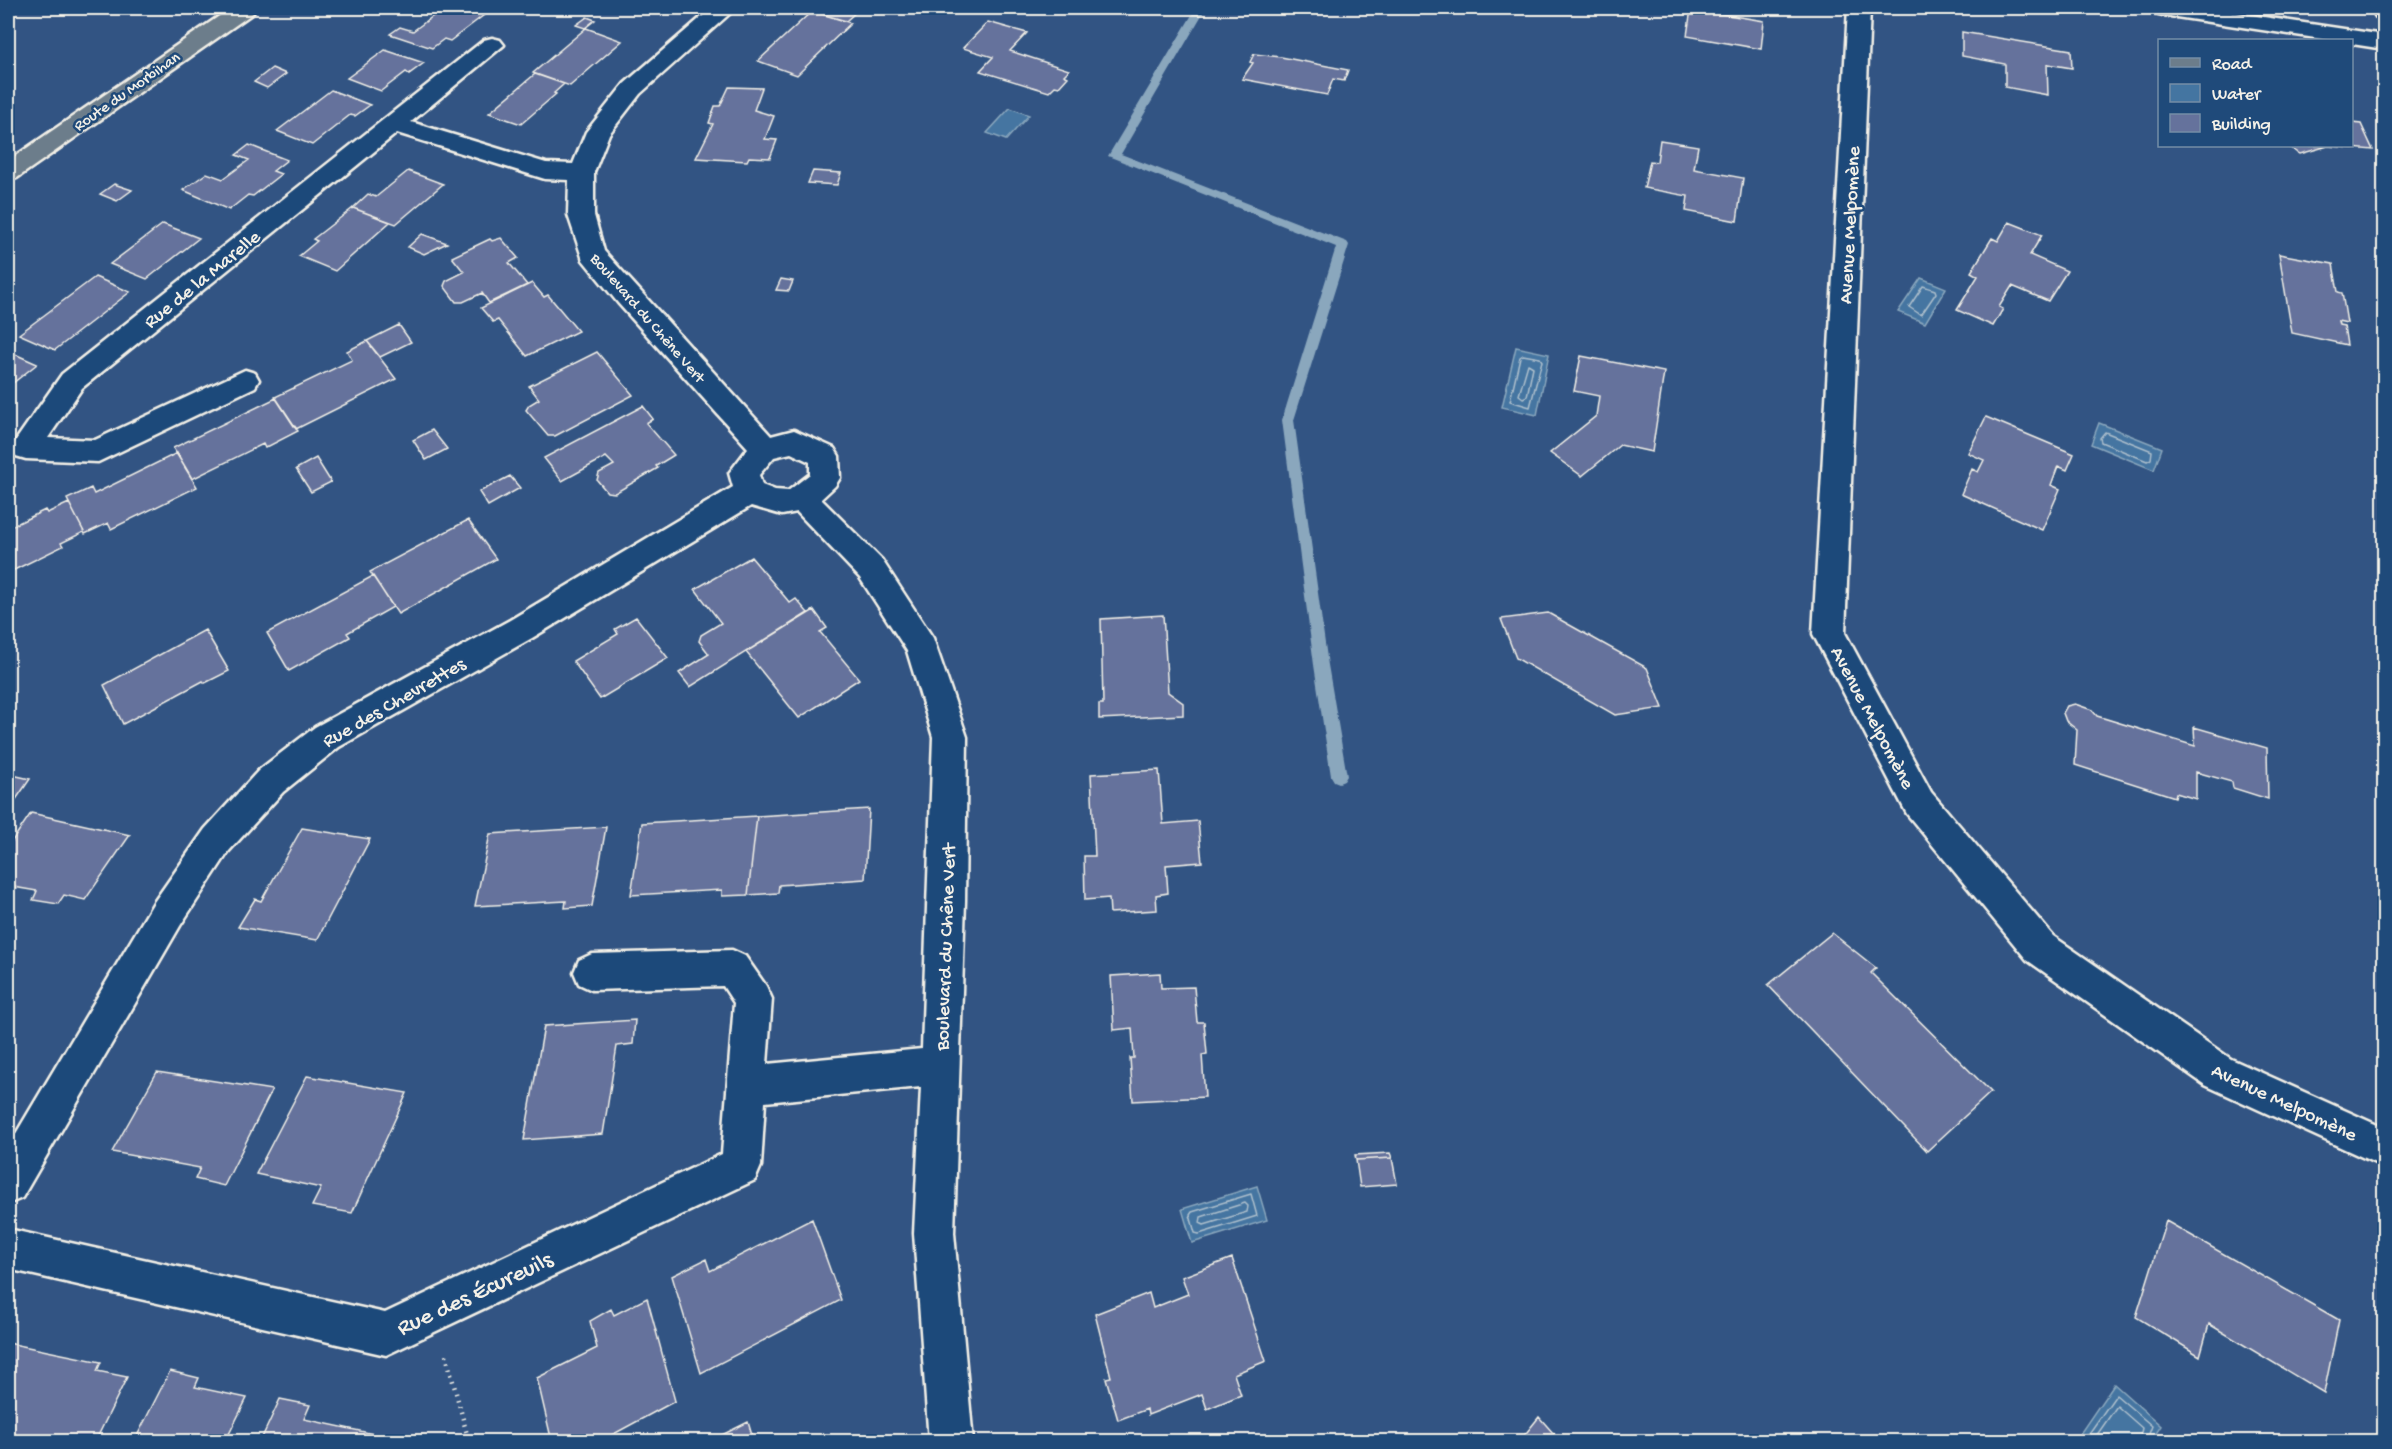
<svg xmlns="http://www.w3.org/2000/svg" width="2392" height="1449" font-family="'Gochi Hand',sans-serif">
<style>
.water{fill:#4475a1;stroke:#8aa7bd;stroke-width:1.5}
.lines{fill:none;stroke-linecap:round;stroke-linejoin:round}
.shore{stroke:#aebfcc;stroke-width:1.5}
.stream{fill:#8aa7bd;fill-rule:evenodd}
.building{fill:#65729c;stroke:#f4f1e8;stroke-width:1.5}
.minor-casing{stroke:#f4f1e8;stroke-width:5}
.major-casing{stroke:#f4f1e8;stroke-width:5}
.path{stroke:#f4f1e8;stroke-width:4.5;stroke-dasharray:1.5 5;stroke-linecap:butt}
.minor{fill:#1f4a7a;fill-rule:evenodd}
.major{fill:#6c7d8b;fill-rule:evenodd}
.labels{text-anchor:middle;stroke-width:5;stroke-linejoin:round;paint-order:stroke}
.far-street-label{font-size:16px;fill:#f4f1e8;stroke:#1f4a7a}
.street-label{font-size:20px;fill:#f4f1e8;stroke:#1f4a7a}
.near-street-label{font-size:24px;fill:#f4f1e8;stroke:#1f4a7a}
</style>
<rect width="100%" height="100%" fill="#325483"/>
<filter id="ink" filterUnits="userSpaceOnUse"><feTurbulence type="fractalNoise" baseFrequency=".0167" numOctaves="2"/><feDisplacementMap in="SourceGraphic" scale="12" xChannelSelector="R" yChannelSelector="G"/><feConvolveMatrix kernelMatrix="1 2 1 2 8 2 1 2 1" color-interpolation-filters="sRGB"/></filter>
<g filter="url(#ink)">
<path class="water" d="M1010 108 1029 115 1006 140 987 133Z
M1921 278 1946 288 1925 323 1898 312Z
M1516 347 1549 354 1537 415 1502 407Z
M2099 423 2162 448 2154 470 2091 444Z
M1257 1186 1267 1220 1192 1243 1182 1209Z
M2114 1384 2161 1426 2151 1441H2075Z"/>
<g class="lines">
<path class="shore" d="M1923 286 1935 290 1936 293 1921 315 1909 307Z
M1523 355 1540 358 1542 361 1530 407 1510 401 1520 357Z
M1528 364 1533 367 1527 396 1523 398 1519 395Z
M2105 432 2152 451 2151 459 2147 461 2101 442 2100 438Z
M1251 1194 1257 1216 1199 1234 1195 1233 1190 1215 1192 1212Z
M1245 1203 1248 1206 1247 1212 1204 1225 1200 1223 1201 1217Z
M2083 1442 2116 1395 2152 1426 2146 1442
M2092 1442 2117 1406 2142 1428 2139 1442"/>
<path class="stream" d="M1196 8H1206L1121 154 1347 242 1349 245 1294 420 1328 665 1347 776 1344 781 1339 783 1334 781 1331 776 1314 665 1282 420 1336 247 1108 156Z"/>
</g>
<path class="building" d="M444 8 492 9 450 41 444 39 432 48 390 34 400 27 413 31Z
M819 8H846L857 11 846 21 815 12Z
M1691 9 1764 21 1761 49 1687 36Z
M812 11 851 23 797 75 758 61Z
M587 17 595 20 585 28 576 25Z
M988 22 1027 33 1010 51 1069 70 1064 75 1068 77 1059 87 1055 86 1049 92 980 71 993 57 963 48Z
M586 28 622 41 570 86 533 73Z
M1962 32 2071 50 2072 68 2047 64 2048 95 2005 87V64L1962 56Z
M385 50 424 63 409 74 406 72 381 91 347 78Z
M1254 54 1281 57 1348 70 1344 81 1333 79 1327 95 1242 79 1253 63 1250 62Z
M272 68 286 74 267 88 254 82Z
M535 74 564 84 554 93 556 94 521 124 489 113Z
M729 87 762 88 754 110 774 116 765 139 777 140 770 158 749 157 747 161 696 158 713 124 709 123 715 106H720Z
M331 90 370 105 355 116 350 115 312 145 277 131Z
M2352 123 2361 124 2373 150 2328 146 2300 154 2288 146H2352Z
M1660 140 1698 146 1694 169 1743 178 1737 221 1686 211 1688 196 1644 188 1650 161 1657 162Z
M249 145 287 160 273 171 281 174 253 196 248 195 229 210 183 190 207 173 223 179 249 160 236 155Z
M408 171 443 184 396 224 353 208 368 194 376 197Z
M813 171 841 173 837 185 808 183Z
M114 184 132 190 117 201 100 194Z
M353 208 390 222 335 271 299 256 317 241 313 239Z
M2009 222 2042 235 2030 255 2067 271 2048 301 2012 286 1999 307 2003 309 1993 326 1957 310 1978 276 1971 272 1992 238 1998 241Z
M163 224 199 238 147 279 110 264Z
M422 234 447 243 424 254 408 247Z
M501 238 518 258 509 263 527 285 489 303 482 293 463 302H456L444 286 446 281 464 272 452 257 490 239 492 241Z
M2279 254 2333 264 2338 292 2342 293 2347 323 2338 321 2339 325 2344 326 2347 345 2292 333Z
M95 277 130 292 55 350 19 334Z
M781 279 793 281 789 291 776 290Z
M532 283 544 297 548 295 578 331 527 356 498 320 493 322 481 308Z
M399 325 411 342 380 357 367 341Z
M367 341 396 379 296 429 275 397 352 360 347 351Z
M8 351 37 364 8 387Z
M597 352 633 395 555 436H548L526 410 529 405 539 399 529 386Z
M1581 356 1664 372 1652 452 1620 445 1582 476 1550 453 1596 416 1599 396 1574 391Z
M276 398 298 431 265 448 263 444 192 479 173 448Z
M643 406 653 419 646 423 674 455 656 466 658 468 615 493 607 492 597 480 599 473 614 465 606 457 562 481 544 458Z
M1986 417 2074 454 2067 470 2058 466 2051 485 2060 489 2042 530 1961 494 1972 469 1978 472 1984 460 1968 453Z
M432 430 447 449 426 460 413 440Z
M177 453 197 487 111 529 108 523 85 534 67 499 91 488 94 494Z
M316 458 331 482 311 492 296 469Z
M510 476 520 488 488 506 479 492Z
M69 503 84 532 61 543 63 546 8 573V528L45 510 47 513Z
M468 520 496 559 398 614 370 572Z
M751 557 790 603 796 599 808 613 690 687 679 673 709 654 699 641 701 635 721 623 695 589Z
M373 576 393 607 347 633 350 637 289 671 267 633Z
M814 610 827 628 820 632 859 679 799 718 746 652Z
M1548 613 1647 668 1663 708 1615 715 1516 658 1501 619Z
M1163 615 1168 692 1183 703V715L1099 719V704H1103L1101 619Z
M636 617 668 658 600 699 573 661 618 634 615 629Z
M205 630 229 671 205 683 203 681 123 724 104 685Z
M2075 704 2092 710 2097 716 2195 746 2194 727 2267 748 2268 799 2233 788 2232 782 2196 772V799L2176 793 2175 797 2075 765 2077 730 2066 721 2063 713 2067 706Z
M1159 770 1163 824 1198 821 1202 862 1166 865 1168 893 1156 895 1157 910 1110 913 1109 898 1085 900 1084 856H1095L1091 774Z
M8 774 30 779 8 811Z
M869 809 865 879 779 885 778 893 748 895 757 816Z
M31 813 130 835 85 900 64 895 58 904 33 900 37 891 8 886V847Z
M757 816 748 895 722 896V890L631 895 642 823Z
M606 827 592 906 565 908 566 901 475 906 490 834Z
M302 828 370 839 317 940 238 927 255 899 261 901Z
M1832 933 1876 968 1871 973 1991 1092 1927 1151 1768 985Z
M1160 973 1161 988 1194 987 1197 1022H1204L1207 1054 1202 1055 1205 1097 1133 1101 1130 1058H1134L1132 1028 1114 1030 1111 976Z
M635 1020 633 1044 617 1046 603 1134 524 1140 544 1026Z
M157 1072 272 1090 224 1186 195 1179 200 1168 112 1152Z
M307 1076 407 1093 352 1213 312 1206 321 1188 256 1174Z
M1390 1153 1392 1158 1356 1160 1355 1155Z
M1392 1158 1397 1184 1360 1187 1356 1160Z
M812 1219 841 1300 701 1373 672 1276 706 1259 710 1271Z
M2166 1221 2339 1320 2324 1393 2209 1324 2200 1356 2136 1317Z
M1232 1258 1266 1361 1234 1374 1241 1395 1207 1409 1202 1394 1148 1415 1147 1409 1118 1420 1106 1378 1111 1377 1095 1314 1149 1293 1153 1308 1188 1294 1182 1277Z
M647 1298 675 1401 599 1442H552L537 1378 597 1348 590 1321 611 1309 614 1315Z
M8 1343 101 1362 97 1371 127 1377 95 1442H8Z
M170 1371 199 1378 195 1387 247 1398 225 1442H134Z
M280 1399 310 1405 304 1419 374 1434 371 1442H260Z
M1539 1417 1561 1442H1519Z
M748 1422 754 1442H721L720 1436Z"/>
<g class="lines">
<g class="minor-casing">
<path id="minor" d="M712 8H736L640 94 609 134 594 172V215L604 251 771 436 794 430 834 448 839 456 840 478 835 486 821 499 882 560 933 638 967 737 965 901 954 1233 973 1442H929L914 1233 921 1087 765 1102 761 1166 755 1180 386 1355 8 1269V1229L385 1313 722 1154 734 1003 723 986 592 990 579 984 574 972 579 960 592 954 732 950 745 956 766 986 772 999 767 1064 922 1049 933 737 907 651 860 578 797 512 782 515 751 506 532 638 339 747 283 792 229 851 180 926 22 1198 8 1204V1147L154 902 205 829 259 770 315 727 510 620 733 487 729 473 748 448 618 303 583 260 568 215 569 180 545 179 397 133 82 388 48 438 95 440 245 370 255 373 259 380 255 387 98 462 26 459 16 456 12 448 16 440 62 374 484 40 492 38 500 40 504 45 411 122 546 163 573 164 586 132 624 84ZM791 453 810 462V474L788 491 775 490 762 485 759 475 774 457Z
M1848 8H1870L1845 633 1931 792 2053 936 2231 1059 2384 1128V1167L2205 1085 2027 960 1907 814 1813 634Z
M2152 8H2204L2384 35V49L2352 44V40H2329L2163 15 2155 13Z
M2371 8H2384V19L2376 17Z"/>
</g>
<g class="major-casing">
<path id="major" d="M231 8H256L253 13 17 178 8 180V161Z"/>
</g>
<path class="path" d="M446 1355 469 1442"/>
<use href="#minor" class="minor"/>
<use href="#major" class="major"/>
</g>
</g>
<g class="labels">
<g class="far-street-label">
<text transform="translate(126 90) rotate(-35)" y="6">Route du Morbihan</text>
<text transform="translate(649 317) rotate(49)" y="6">Boulevard du Chêne Vert</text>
</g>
<g class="street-label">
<text transform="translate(1848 225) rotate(-87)" y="7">Avenue Melpomène</text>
<text transform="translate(201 278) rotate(-39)" y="7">Rue de la Marelle</text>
<text transform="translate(393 701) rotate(-30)" y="7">Rue des Chevrettes</text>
<text transform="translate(1874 717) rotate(62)" y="7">Avenue Melpomène</text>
<text transform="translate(944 947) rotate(-88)" y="7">Boulevard du Chêne Vert</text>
<text transform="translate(2285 1101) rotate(25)" y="7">Avenue Melpomène</text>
</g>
<g class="near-street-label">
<text transform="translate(474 1292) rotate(-25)" y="8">Rue des Écureuils</text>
</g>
</g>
<rect width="2392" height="1449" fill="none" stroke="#1f4a7a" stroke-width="30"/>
<rect x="15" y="15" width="2362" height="1419" fill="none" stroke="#f4f1e8" stroke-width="2" filter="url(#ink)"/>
<rect x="2158" y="39" width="195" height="108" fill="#1f4a7a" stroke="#748da6" stroke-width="1.5"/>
<rect x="2170" y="58" width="30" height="9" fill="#6c7d8b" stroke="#748da6" stroke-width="1.5"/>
<text x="2212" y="69" font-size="18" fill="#f4f1e8">Road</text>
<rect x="2170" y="84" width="30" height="18" fill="#4475a1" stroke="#748da6" stroke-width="1.5"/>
<text x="2212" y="99" font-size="18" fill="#f4f1e8">Water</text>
<rect x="2170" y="114" width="30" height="18" fill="#65729c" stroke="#748da6" stroke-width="1.5"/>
<text x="2212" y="129" font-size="18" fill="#f4f1e8">Building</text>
</svg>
